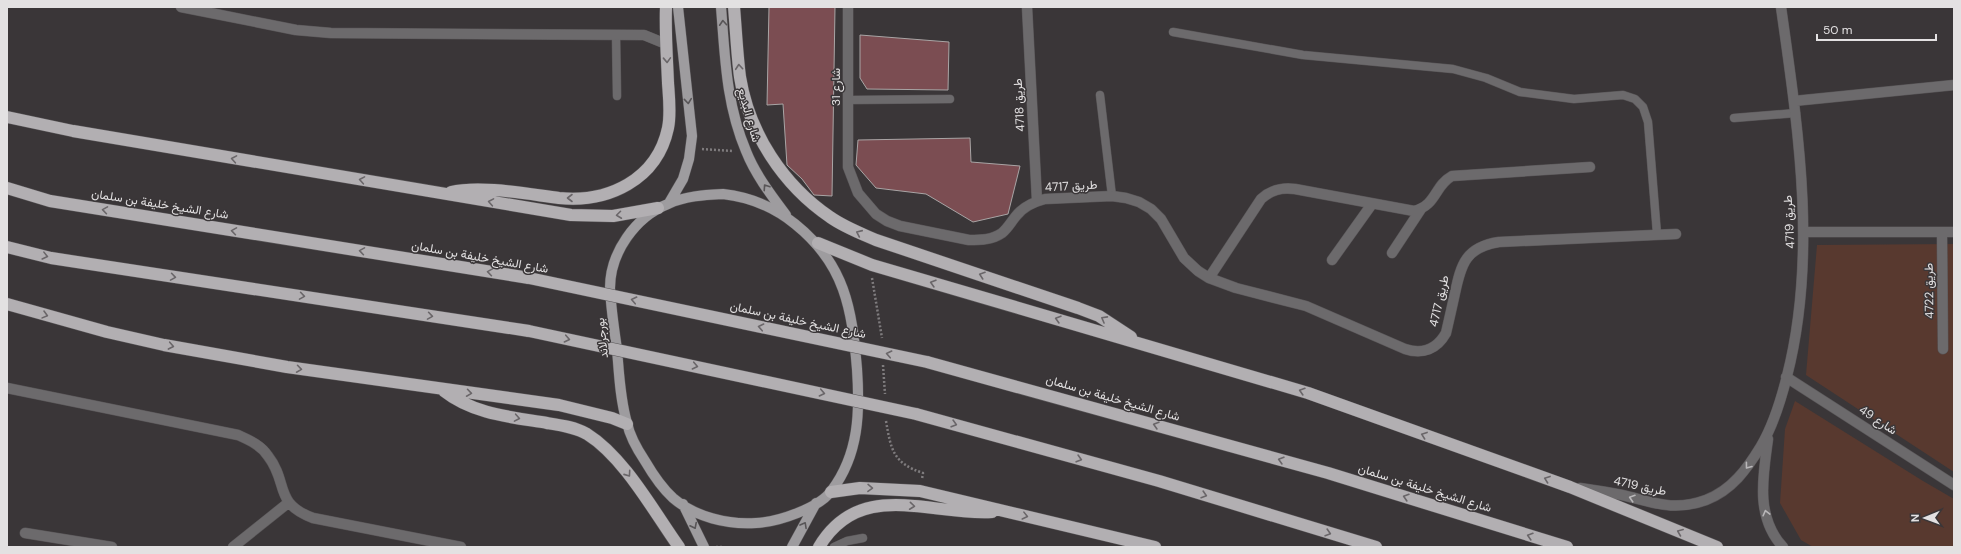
<svg xmlns="http://www.w3.org/2000/svg" width="1961" height="554" font-family="'DM Sans',Vazirmatn,sans-serif">
<style>
.green{fill:#58392f}
.building{fill:#7b4d52;stroke:#a9a5a5}
.lines{fill:none;stroke-linecap:round;stroke-linejoin:round}
.lane-casing{stroke:#585557;stroke-width:9}
.street-casing{stroke:#585557;stroke-width:11}
.primary-casing{stroke:#585557;stroke-width:11}
.highway-casing{stroke:#585557;stroke-width:13}
.path{stroke:#7f7c7e;stroke-width:2.5;stroke-dasharray:2 2;stroke-linecap:butt}
.lane{stroke:#6c6a6c;stroke-width:8}
.street{stroke:#6c6a6c;stroke-width:10}
.primary{stroke:#9e9c9f;stroke-width:10}
.highway{stroke:#b2afb2;stroke-width:12}
.highway-bridge-casing{stroke:#585557;stroke-width:13;stroke-linecap:butt}
.highway-bridge{stroke:#b2afb2;stroke-width:12}
.oneway{stroke:#585557}
.oneway2{stroke:#6a6669}
.oneway3{stroke:#b9b7b9}
.labels{text-anchor:middle;stroke-width:3;stroke-linejoin:round;paint-order:stroke}
.street-label{font-size:12px;fill:#e3e1e2;stroke:#3a3638}
</style>
<rect width="100%" height="100%" fill="#3a3638"/>
<path class="green" d="M1954 244V472L1806 375 1817 245Z
M1795 401 1923 481 1954 499V547H1813L1801 540 1780 503 1785 429Z"/>
<path class="building" d="M769 7H835L832 196 814 195 802 179 787 165 783 104 767 105Z
M860 35 949 42 948 90 867 89 860 78Z
M970 138 971 162 1020 166 1008 214 973 222 926 194 876 188 856 165 858 140Z"/>
<g class="lines">
<g class="lane-casing">
<path id="lane" d="M1173 32 1303 55 1453 69 1486 78 1520 92 1574 99 1623 95 1635 99 1643 107 1648 122 1657 234
M616 35 617 96
M1100 95 1112 196
M849 100 950 99
M1734 118 1796 113
M834 547 847 541 863 538"/>
</g>
<g class="street-casing">
<path id="street" d="M181 7 296 30 331 33 644 35 666 44
M848 7V167L858 193 876 214 887 221 900 226 969 240C980 240 992 240 1002 233 1008 228 1011 222 1016 216 1023 207 1033 202 1045 199L1112 196 1126 198 1139 202 1151 209 1161 219 1184 258 1198 271 1209 278 1236 288 1306 306 1405 349C1423 355 1437 349 1446 333 1449 320 1452 307 1455 293 1461 264 1466 247 1499 242L1676 234
M1027 7 1037 201
M1794 101 1954 85
M1804 232H1954
M1942 233 1943 349
M1392 253 1421 209
M1332 260 1372 204
M1209 278 1261 199C1271 190 1281 187 1295 189L1414 211C1437 205 1434 186 1452 176L1590 167
M1786 377 1954 485
M7 388 238 435C249 440 261 445 268 456 289 483 273 503 313 518L461 547
M1768 439C1763 476 1755 517 1783 547
M1580 488C1594 490 1608 492 1622 495 1653 502 1673 512 1706 500 1732 490 1747 469 1761 446 1774 424 1781 400 1787 376 1818 255 1798 128 1781 7
M25 533 112 547
M233 547 288 503"/>
</g>
<g class="primary-casing">
<path id="primary" d="M721 7C725 56 726 104 746 151 755 174 771 195 786 215
M723 194C750 197 774 207 795 224 845 264 852 309 857 369 860 412 859 454 832 490 820 508 778 522 756 523 728 525 695 517 673 498 662 488 652 473 645 461 637 449 630 437 627 423 620 399 619 373 617 349 614 329 611 308 610 288 610 253 635 217 668 204 685 196 704 195 723 194Z
M669 203 683 179 689 159 692 136 678 7
M683 504 704 547
M792 547 816 503"/>
</g>
<g class="highway-casing">
<path id="highway" d="M734 7C736 30 737 54 740 77 749 133 783 185 830 217 844 227 860 233 876 240L1078 308 1099 316 1131 337
M7 117 73 131 571 215 613 216 658 208
M7 188 50 201 529 278
M451 192C481 185 527 194 559 198 608 203 657 180 668 128 671 114 669 97 668 83 667 57 665 32 666 7
M818 243 872 265 1308 393 1570 487 1717 547
M7 247 51 258 529 331
M7 304 107 332 164 345 287 367 559 405 612 418 627 424
M927 362 1328 473 1567 547
M444 391C473 414 511 417 547 423 560 425 575 427 587 434 624 457 654 512 679 547
M916 414 1159 481 1376 547
M831 492 860 488 920 491 1155 547
M819 547C860 478 930 516 992 512"/>
</g>
<path class="path" d="M702 149 733 151
M872 278 882 338
M883 365 885 394
M886 421C891 450 893 463 923 473L922 479
M716 547H723"/>
<use href="#lane" class="lane"/>
<use href="#street" class="street"/>
<use href="#primary" class="primary"/>
<use href="#highway" class="highway"/>
<g class="highway-bridge-casing">
<path id="highway-bridge" d="M529 278 927 362
M529 331 916 414"/>
</g>
<use href="#highway-bridge" class="highway-bridge"/>
</g>
<defs><path id="oneway-chevron" d="M-2-3.5L2.5 0L-2 3.5" fill="none" stroke-width="1.6" stroke-linecap="round" stroke-linejoin="round"/></defs>
<g class="oneway">
<use href="#oneway-chevron" transform="translate(723 23) rotate(-94)"/>
<use href="#oneway-chevron" transform="translate(688 101) rotate(84)"/>
<use href="#oneway-chevron" transform="translate(766 187) rotate(-124)"/>
<use href="#oneway-chevron" transform="translate(804 525) rotate(-61)"/>
<use href="#oneway-chevron" transform="translate(694 526) rotate(63)"/>
</g>
<g class="oneway2">
<use href="#oneway-chevron" transform="translate(667 60) rotate(88)"/>
<use href="#oneway-chevron" transform="translate(739 67) rotate(-95)"/>
<use href="#oneway-chevron" transform="translate(234 159) rotate(-170)"/>
<use href="#oneway-chevron" transform="translate(362 180) rotate(-170)"/>
<use href="#oneway-chevron" transform="translate(570 198) rotate(-180)"/>
<use href="#oneway-chevron" transform="translate(491 202) rotate(-170)"/>
<use href="#oneway-chevron" transform="translate(105 210) rotate(-171)"/>
<use href="#oneway-chevron" transform="translate(619 215) rotate(173)"/>
<use href="#oneway-chevron" transform="translate(234 231) rotate(-171)"/>
<use href="#oneway-chevron" transform="translate(859 233) rotate(-156)"/>
<use href="#oneway-chevron" transform="translate(362 251) rotate(-171)"/>
<use href="#oneway-chevron" transform="translate(45 256) rotate(14)"/>
<use href="#oneway-chevron" transform="translate(490 272) rotate(-171)"/>
<use href="#oneway-chevron" transform="translate(982 275) rotate(-161)"/>
<use href="#oneway-chevron" transform="translate(173 277) rotate(9)"/>
<use href="#oneway-chevron" transform="translate(933 283) rotate(-164)"/>
<use href="#oneway-chevron" transform="translate(302 296) rotate(9)"/>
<use href="#oneway-chevron" transform="translate(634 300) rotate(-168)"/>
<use href="#oneway-chevron" transform="translate(45 315) rotate(15)"/>
<use href="#oneway-chevron" transform="translate(430 316) rotate(9)"/>
<use href="#oneway-chevron" transform="translate(1058 319) rotate(-164)"/>
<use href="#oneway-chevron" transform="translate(1104 319) rotate(-151)"/>
<use href="#oneway-chevron" transform="translate(761 327) rotate(-168)"/>
<use href="#oneway-chevron" transform="translate(567 339) rotate(12)"/>
<use href="#oneway-chevron" transform="translate(171 346) rotate(11)"/>
<use href="#oneway-chevron" transform="translate(889 354) rotate(-168)"/>
<use href="#oneway-chevron" transform="translate(695 366) rotate(12)"/>
<use href="#oneway-chevron" transform="translate(299 369) rotate(8)"/>
<use href="#oneway-chevron" transform="translate(1302 391) rotate(-163)"/>
<use href="#oneway-chevron" transform="translate(469 393) rotate(8)"/>
<use href="#oneway-chevron" transform="translate(822 393) rotate(12)"/>
<use href="#oneway-chevron" transform="translate(517 418) rotate(10)"/>
<use href="#oneway-chevron" transform="translate(954 424) rotate(16)"/>
<use href="#oneway-chevron" transform="translate(1156 425) rotate(-164)"/>
<use href="#oneway-chevron" transform="translate(1424 435) rotate(-160)"/>
<use href="#oneway-chevron" transform="translate(1079 459) rotate(16)"/>
<use href="#oneway-chevron" transform="translate(1281 460) rotate(-164)"/>
<use href="#oneway-chevron" transform="translate(628 474) rotate(55)"/>
<use href="#oneway-chevron" transform="translate(1547 479) rotate(-160)"/>
<use href="#oneway-chevron" transform="translate(870 488) rotate(1)"/>
<use href="#oneway-chevron" transform="translate(1204 495) rotate(17)"/>
<use href="#oneway-chevron" transform="translate(1406 497) rotate(-163)"/>
<use href="#oneway-chevron" transform="translate(912 506) rotate(6)"/>
<use href="#oneway-chevron" transform="translate(1025 516) rotate(14)"/>
<use href="#oneway-chevron" transform="translate(1680 532) rotate(-158)"/>
<use href="#oneway-chevron" transform="translate(1328 533) rotate(17)"/>
<use href="#oneway-chevron" transform="translate(1530 536) rotate(-163)"/>
</g>
<g class="oneway3">
<use href="#oneway-chevron" transform="translate(1748 466) rotate(127)"/>
<use href="#oneway-chevron" transform="translate(1632 498) rotate(-162)"/>
<use href="#oneway-chevron" transform="translate(1766 513) rotate(-104)"/>
</g>
<g class="labels">
<g class="street-label">
<text transform="translate(836 87) rotate(-90)" y="4">شارع 31</text>
<text transform="translate(1019 105) rotate(-93)" y="4">طريق 4718</text>
<text transform="translate(749 115) rotate(74)" y="4">شارع البديع</text>
<text transform="translate(1071 186) rotate(-3)" y="4">طريق 4717</text>
<text transform="translate(160 204) rotate(9)" y="4">شارع الشيخ خليفة بن سلمان</text>
<text transform="translate(1789 222) rotate(-93)" y="4">طريق 4719</text>
<text transform="translate(480 257) rotate(10)" y="4">شارع الشيخ خليفة بن سلمان</text>
<text transform="translate(1929 291) rotate(-91)" y="4">طريق 4722</text>
<text transform="translate(1439 301) rotate(-77)" y="4">طريق 4717</text>
<text transform="translate(798 320) rotate(12)" y="4">شارع الشيخ خليفة بن سلمان</text>
<text transform="translate(602 338) rotate(-96)" y="4">بورجرلاند</text>
<text transform="translate(1113 398) rotate(16)" y="4">شارع الشيخ خليفة بن سلمان</text>
<text transform="translate(1878 420) rotate(33)" y="4">شارع 49</text>
<text transform="translate(1640 486) rotate(12)" y="4">طريق 4719</text>
<text transform="translate(1425 488) rotate(17)" y="4">شارع الشيخ خليفة بن سلمان</text>
</g>
</g>
<rect width="1961" height="554" fill="none" stroke="#e3e1e2" stroke-width="16"/>
<g transform="translate(1925 518) rotate(269)" stroke="#3a3638" stroke-width="3" paint-order="stroke">
<path d="M0-3L7 15L0 10L-7 15Z" fill="#e3e1e2"/>
<text y="-6" font-size="11" font-weight="bold" text-anchor="middle" fill="#e3e1e2">N</text>
</g>
<path d="M1817 34v6h119v-6" fill="none" stroke="#e3e1e2" stroke-width="2"/>
<text x="1823" y="34" font-size="12" fill="#e3e1e2" stroke="#3a3638" stroke-width="3" paint-order="stroke">50 m</text>
</svg>
